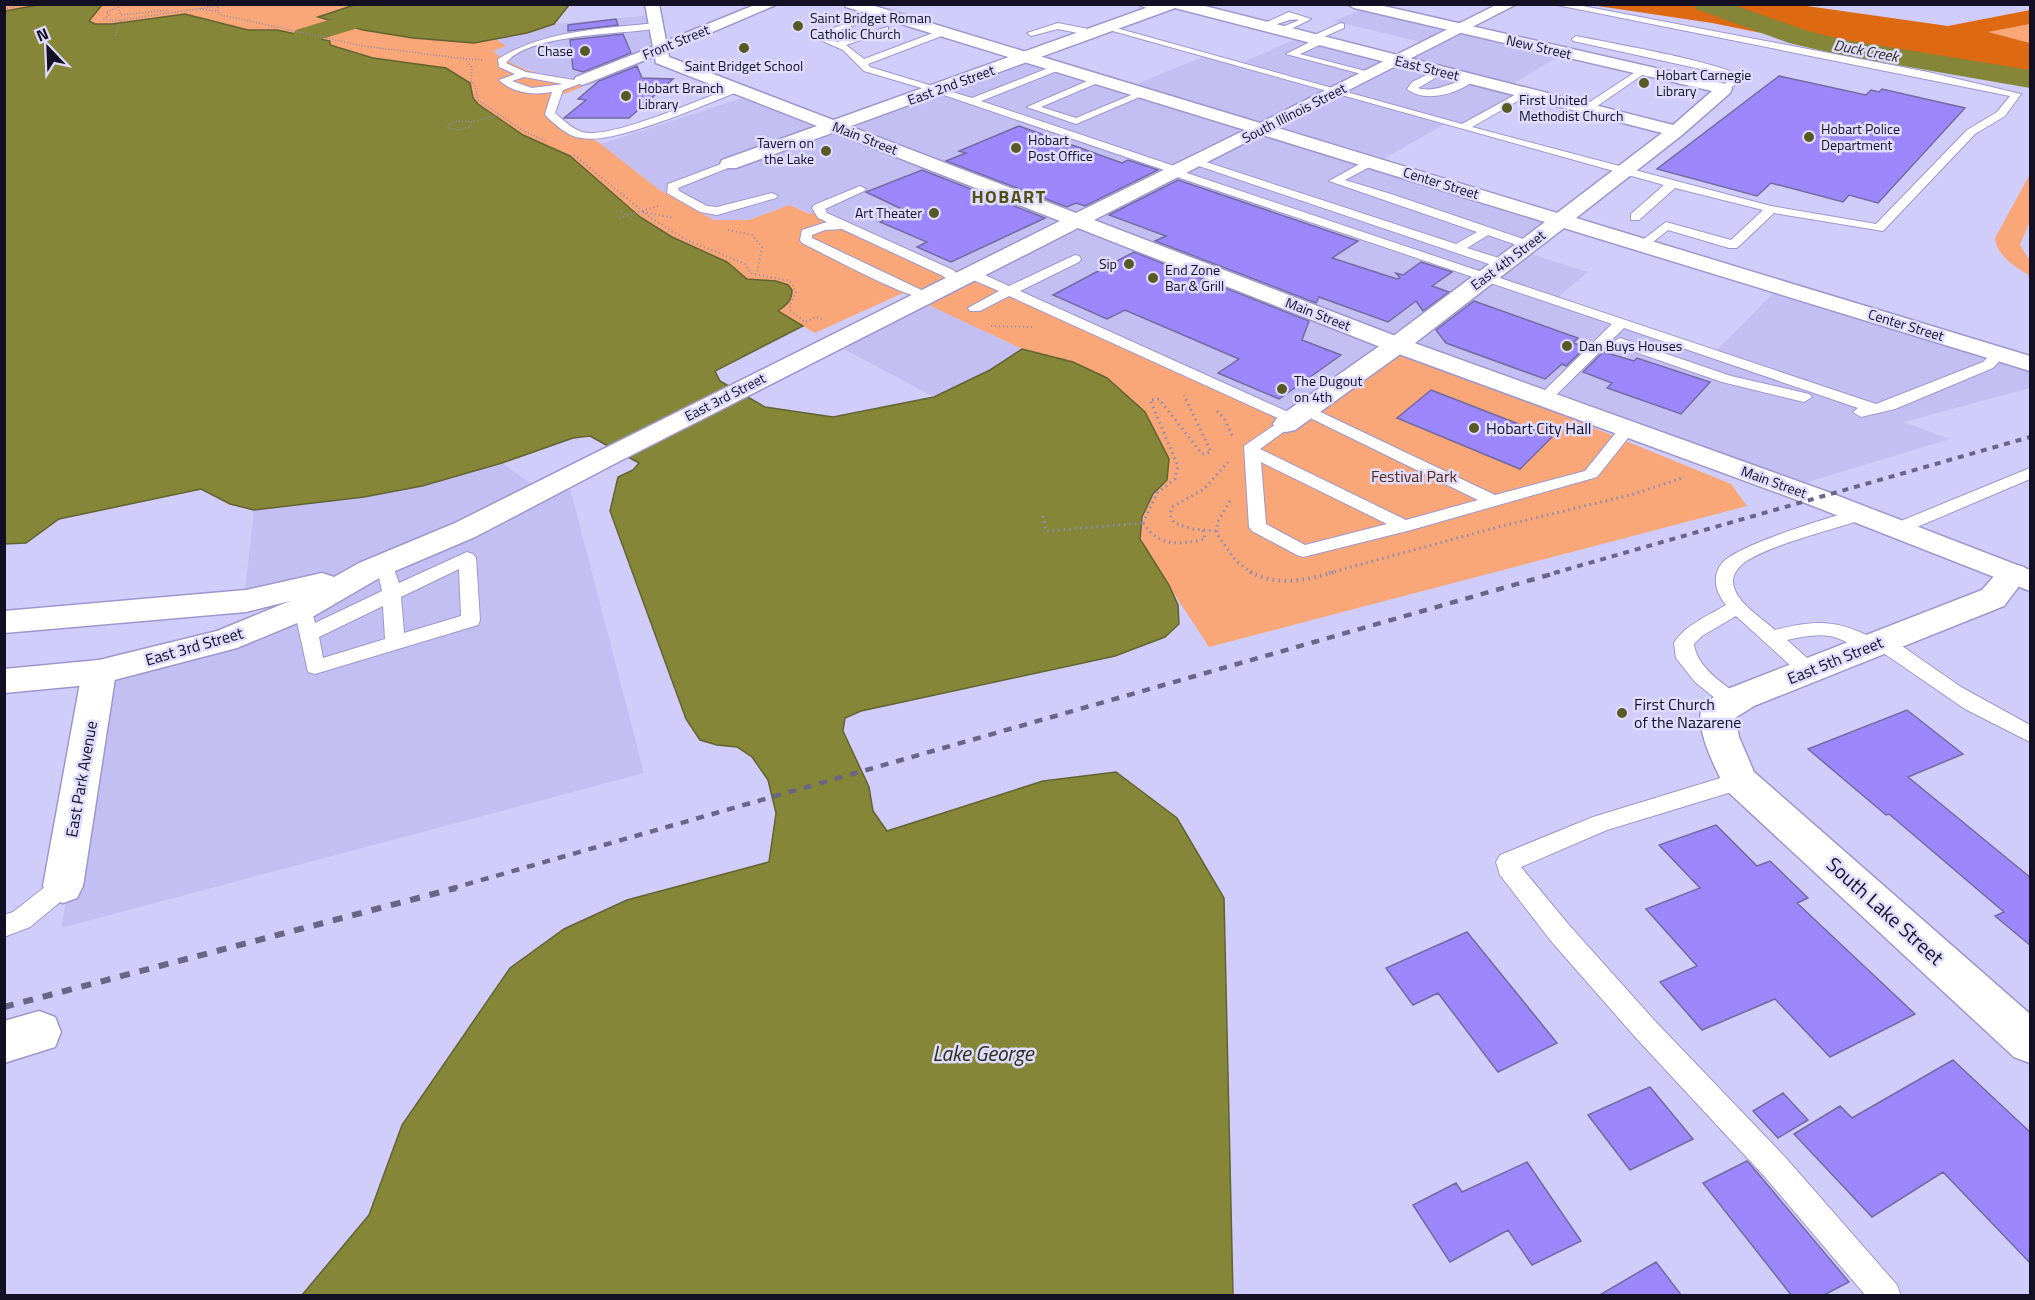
<svg xmlns="http://www.w3.org/2000/svg" width="2035" height="1300" font-family="'Titillium Web',sans-serif">
<style>
.built{fill:#c4bff3}
.green{fill:#f9a679}
.forest{fill:#dd6912}
.water{fill:#858638;stroke:#636332;stroke-width:1.5}
.lines{fill:none;stroke-linecap:round;stroke-linejoin:round}
.river{fill:#858638;fill-rule:evenodd}
.building{fill:#9c87fd;stroke:#726b9f;stroke-width:1.5}
.lane-casing{stroke:#9d97ce;stroke-width:2}
.street-casing{stroke:#9d97ce;stroke-width:3}
.secondary-casing{stroke:#9d97ce;stroke-width:3}
.path-far3{stroke:#8f8baf;stroke-width:1.5;stroke-dasharray:1 2;stroke-linecap:butt}
.path-far2{stroke:#8f8baf;stroke-width:2;stroke-dasharray:1 3;stroke-linecap:butt}
.path-far1{stroke:#8f8baf;stroke-width:3;stroke-dasharray:1.5 4;stroke-linecap:butt}
.path{stroke:#8f8baf;stroke-width:4;stroke-dasharray:1.5 4.5;stroke-linecap:butt}
.lane{fill:#fff;fill-rule:evenodd}
.street{fill:#fff;fill-rule:evenodd}
.secondary{fill:#fff;fill-rule:evenodd}
.rail-far2{stroke:#696685;stroke-width:4;stroke-dasharray:6 6;stroke-linecap:butt}
.rail-far1{stroke:#696685;stroke-width:4.5;stroke-dasharray:8 8;stroke-linecap:butt}
.rail{stroke:#696685;stroke-width:6;stroke-dasharray:10 10;stroke-linecap:butt}
.poi-dot{fill:#595926;stroke:#dfdcff;stroke-width:2}
.labels{text-anchor:middle;stroke-width:5;stroke-linejoin:round;paint-order:stroke}
.far-poi-label{font-size:14px;fill:#131023;stroke:#dfdcff;text-anchor:start}
.far-street-label{font-size:14px;fill:#131023;stroke:#dfdcff}
.far-water-label{font-size:15px;font-style:italic;fill:#2d2d15;stroke:#dfdcff}
.poi-label{font-size:16px;fill:#131023;stroke:#dfdcff;text-anchor:start}
.park-label{font-size:16px;fill:#582a0c;stroke:#dfdcff}
.street-label{font-size:16px;fill:#131023;stroke:#dfdcff}
.far-district-label{font-size:18px;font-weight:bold;letter-spacing:1.5px;fill:#515115;stroke:#dfdcff}
.near-street-label{font-size:20px;fill:#131023;stroke:#dfdcff}
.near-water-label{font-size:21px;font-style:italic;fill:#2d2d15;stroke:#dfdcff}
</style>
<rect width="100%" height="100%" fill="#d1cdfb"/>
<path class="built" d="M1366 8 1459 29 1429 44 1333 21Z
M652 15 658 48 575 82 551 78 505 61 493 51 505 46 496 39 527 33 554 24Z
M1462 30 1564 53 1506 88 1401 61Z
M1302 36 1397 61 1260 128 1129 87 1205 56 1237 65Z
M1028 58 1557 220 1522 251 1588 272 1554 301 1711 356 1778 288 2030 365V388L1904 422 1950 439 1795 486 839 127Z
M1400 62 1522 93 1463 126 1340 91Z
M1338 92 1447 123 1376 163 1265 129Z
M751 95 1074 221 967 274 789 205 749 220H714L658 189 601 144Z
M1080 224 1399 348 1294 423 972 277Z
M921 301 1022 349 990 370 934 397 834 344Z
M502 463 539 489 369 568 244 598 254 510 364 497 422 486Z
M568 480 644 773 61 928 108 673 147 665Z"/>
<path class="green" d="M4 5H357L331 12 363 30 413 38 474 43 496 39 506 46 493 51C509 65 530 71 550 77 561 80 572 80 582 87L559 96 552 114 601 144 658 189 714 220H749L789 205 810 214 820 211 972 277 1294 423 1399 348 1731 484 1747 506 1209 647C1200 632 1141 546 1141 537 1140 514 1151 496 1167 480L1145 412 1107 378 1073 362 1022 349 903 293 815 333 777 311 5 38Z
M2030 24V43L1986 32Z
M2030 174V221L2020 245 2030 261V276C2016 267 1997 257 1995 238Z"/>
<path class="forest" d="M1800 5 1948 26 2030 10V24L1988 32 2030 43V87L1712 23 1591 5Z"/>
<path class="water" d="M357 4H569V5L554 24 527 33 474 43 413 38 363 30 318 17Z
M37 5H102L89 21 95 24H112L185 14 248 30H277L330 41V45L373 58 446 68 470 83 473 98 478 104 523 135 570 156 640 217 672 237 727 262 747 279 776 281 788 285 792 290C792 301 786 305 778 311L803 326 715 371 720 381 765 407 833 417 934 397 990 370 1022 349 1073 362 1107 378 1145 412 1169 459 1167 480 1153 494 1142 517 1140 539 1169 585 1178 605 1179 624 1165 637 1115 656 861 711 845 718 843 731 869 787 873 811 887 831 1043 781 1116 772 1177 818 1224 898 1233 1295H302L369 1215 402 1125 510 968 564 929 627 900 769 862 776 813 768 780 752 757 737 747 717 745 700 740 686 719 610 511 618 477 633 470 639 463 590 436 573 438 502 463 422 486 364 497 254 510 230 504 201 489 59 519 26 543 5 544V11Z"/>
<g class="lines">
<path class="river" d="M381 4H422L419 9 306 44 296 42 292 36 296 30Z
M1693 4H1731L1808 31 1840 39 2030 70V88L1840 55 1789 43 1696 9Z"/>
</g>
<path class="building" d="M616 19 618 25 568 31V25Z
M623 34 631 53 583 72 573 69 570 40Z
M637 66 642 78 673 79 629 118H564L586 100 578 99 599 81Z
M1779 76 1866 95 1871 90 1879 92 1882 89 1965 108 1878 203 1849 195 1843 202 1771 183 1757 196 1657 169Z
M1019 126 1122 163 1128 160 1158 170 1085 206 1076 203 1067 207 946 161 966 153 959 151Z
M922 170 1045 218 951 262 917 247 927 242 880 222 906 211 866 192Z
M1178 180 1358 241 1332 258 1397 279 1400 278 1396 273 1403 275 1421 262 1452 272 1432 286 1449 292 1423 311 1416 301 1388 322 1319 297 1316 303 1155 241 1166 236 1109 215Z
M1134 252 1309 321 1302 340 1341 355 1279 399 1218 373 1239 359 1125 310 1107 319 1053 295Z
M1474 301 1578 338 1573 343 1586 347 1566 366 1562 364 1545 379 1446 343 1436 330Z
M1603 352 1634 361 1637 358 1710 382 1681 414 1607 388 1612 383 1583 372Z
M1431 390 1552 437 1520 469 1397 418Z
M1907 710 1963 754 1908 777 2031 878V946L1995 916 2004 912 1889 814 1886 815 1808 749Z
M1716 825 1757 866 1770 861 1808 898 1797 903 1915 1014 1830 1057 1775 999 1702 1030 1660 982 1697 966 1646 909 1700 888 1659 845Z
M1467 932 1557 1043 1498 1072 1438 993 1413 1005 1386 968Z
M1953 1060 2031 1133V1264L1943 1172 1872 1217 1794 1134 1840 1106 1852 1118Z
M1650 1087 1693 1139 1630 1170 1588 1115Z
M1783 1093 1808 1120 1778 1138 1753 1111Z
M1747 1161 1750 1164 1849 1282 1822 1296H1792L1703 1183Z
M1527 1162 1581 1241 1532 1265 1508 1230 1450 1262 1413 1205 1456 1183 1462 1192Z
M1656 1262 1682 1296H1598Z"/>
<g class="lines">
<g class="lane-casing">
<path id="lane" d="M1135 4H1151L1163 9 1159 12Z
M1552 4H1572L1928 72 2021 94 2005 116 1975 134 1883 231 1774 213 1737 248H1729L1668 230 1644 249 1640 248 1638 245 1640 242 1666 222 1731 240 1763 210 1675 188 1639 220H1631V214L1664 185 1102 28 1109 26 1462 124 1522 91H1528V95L1472 127 1771 206 1876 224 1967 130 1997 112 2010 96Z
M879 12 886 14 823 36 837 42 888 27V31L846 45 864 59 941 30H947V34L868 64 870 67 972 98 1056 65H1062V69L981 101 1183 169 1184 172 1876 404 1983 362 1994 351 1999 350 2006 354 1993 368 1895 409 1861 417 1853 412 1858 408 1624 328 1550 401H1540L1537 398 1540 395 1612 324 1171 175 1170 172 935 92 864 71 843 50 811 36Z
M1289 12 1311 19 1281 34 1278 33V29L1299 20C1285 17 1269 32 1258 26Z
M656 23 659 24V28C622 35 529 33 506 63L526 72 574 80 585 78V82L563 90 555 113C563 120 572 129 582 132 611 140 702 98 734 87H740V91C705 104 615 145 581 138 567 136 557 126 546 116L545 114 552 92C534 95 514 94 499 80L515 74 499 67 498 59C545 30 602 29 656 23ZM524 77 563 84 532 88 512 81Z
M1058 23 1093 30 1097 33 1093 36 1058 29 1031 36 1027 33Z
M1341 23 1344 24V28L1321 38 1325 41 1324 43 1300 54 1373 73V77L1286 54 1312 41 1309 39 1310 37Z
M1576 36C1604 42 1728 63 1743 78L1727 91H1721V87L1732 78 1705 70 1573 41 1572 39Z
M1441 68 1444 69V73L1418 88C1439 95 1467 73 1476 79 1460 93 1426 104 1407 89L1412 82Z
M1640 69 1648 71 1590 111H1582V107Z
M1099 76 1104 79 1102 81 1041 107 1076 118 1141 91 1149 93 1076 124 1027 107Z
M1197 159 1456 244 1477 232 1329 181 1367 160H1375V164L1345 180 1394 195 1532 242 1534 245 1528 249 1488 235 1467 248 1508 261 1509 264 1508 267H1498L1193 164V160Z
M729 161 735 164 733 166 678 188 679 191 707 206 717 207 772 193 778 196 776 198 717 215 700 212 667 193 668 184Z
M860 186 866 189 864 191 825 209 827 213 953 270 965 280 963 283H953L943 276 842 229 825 230 812 235V238L934 296 932 299C914 303 823 253 802 243L800 240 802 230 827 222 818 218 812 208 814 205Z
M1075 255 1079 256 1081 259 1079 262 1020 291 1297 416 1300 419 1297 422 1260 449 1406 520 1478 500 1300 413 1297 410 1300 407H1310L1495 495 1585 471 1622 425 1628 423 1636 428 1597 477 1411 530 1303 557 1297 555 1252 531 1249 527 1244 446 1282 420 1009 296 980 311H970L968 308 999 291 966 277 965 274 966 271H976L1009 286ZM1261 462 1387 524 1305 545 1266 524Z
M1620 338 1731 376 1809 394 1812 397 1804 402 1722 382 1615 345 1613 342Z
M2030 468V479L1903 533H1891L1888 529 1891 525Z
M1861 509 1867 510 1870 514 1867 518C1832 530 1775 543 1745 562 1739 566 1733 574 1733 581 1733 601 1762 618 1775 630 1814 620 1838 619 1874 639L1882 635 1889 637 1961 687 2030 725V742L1965 709 1879 650C1864 657 1846 638 1830 636 1815 634 1801 637 1787 640L1816 666 1819 671 1816 676 1809 678 1802 676 1736 616 1702 636 1694 644C1697 668 1722 682 1740 697L1743 702 1740 707 1733 710 1726 707 1695 682 1676 658 1674 643C1686 624 1708 616 1726 605 1716 593 1711 577 1722 563 1739 544 1833 516 1861 509Z
M467 552 473 554 476 558 480 620 478 625 315 674 308 672 294 608 296 603 303 602 310 603 315 623 382 591 376 564 379 560H391L399 583ZM459 569 461 616 404 633 401 597ZM383 606 385 639 323 658 319 637Z
M1740 772 1748 775 1751 781 1748 787 1607 830 1521 867 1569 925 1654 1020 1785 1157 1897 1285 1901 1296H1866L1765 1177 1636 1038 1551 941 1500 875 1496 862 1500 855 1593 817Z
M63 876 71 879 75 886 71 893 30 927 4 937V915L13 912 55 879Z"/>
</g>
<g class="street-casing">
<path id="street" d="M1157 4H1197L1673 125 1712 91 1354 8 1347 4H1375L1730 85 1732 89 1730 93 1682 135 1576 218 2030 356V371L1564 228 1406 350 1295 430 1286 432 1277 430 1273 424 1277 418 1388 340 1545 222 1256 133 1253 129 1256 125H1268L1557 213 1662 133 1175 8 736 168H722L720 164 722 160Z
M660 44 668 49 665 52 588 83 582 85 574 80 576 77Z
M2013 564 2024 567 2028 574 2004 606 1754 706 1735 718 1739 737 1754 772 2030 1014V1063L2014 1057 1727 791C1718 774 1692 724 1703 707 1708 699 1721 693 1730 688L1982 590 2002 567Z
M99 660 111 663 116 672 83 886 77 898 63 903 49 898 43 886 82 672 87 663Z
M39 1011 55 1017 61 1032 55 1047 4 1063V1021Z"/>
</g>
<g class="secondary-casing">
<path id="secondary" d="M645 4H659L666 41 757 4H778L668 51 669 57 1076 213 1245 130 846 7 844 4H868L1260 123 1498 4H1517L1094 220 1406 340 1828 492 2030 570V591L1808 504 1388 350 1078 228 620 461 475 537 381 577 314 616 237 648 99 684 4 693V669L99 660 217 631 290 601 246 612 4 633V611L246 590 322 573 334 577 359 563 455 523 1060 221 656 63Z"/>
</g>
<path class="path-far3" d="M117 4 121 15 169 10
M218 4V12L222 15 363 46 466 59 472 68 471 81 475 85 478 100 522 130 546 141
M119 7 106 12 109 15 104 19 114 21 217 6
M4 9 25 4
M200 9 217 11
M115 36 121 20
M466 59 482 60
M456 121 471 122 470 127 458 130 446 127Z
M471 122 500 115"/>
<path class="path-far2" d="M574 155 651 218 683 238 745 264 750 273 790 281 796 292 790 304V310L805 322 816 317 823 319
M621 211 633 221
M643 212 674 218
M619 218 658 206
M728 230 752 235 762 247 757 273
M991 326 1032 327"/>
<path class="path-far1" d="M1217 411 1224 418 1233 437
M1230 501 1217 523V534L1235 560 1252 573
M1043 516 1046 531 1143 523
M1143 523 1157 493 1175 479 1178 466 1150 400 1159 399 1202 454 1211 452 1184 395
M1143 523C1159 547 1179 545 1205 539L1203 530
M1216 531 1193 529 1174 523 1170 515 1172 507 1204 489 1228 462
M1329 573 1498 527 1634 494 1685 477"/>
<path class="path" d="M1250 572C1278 587 1306 580 1335 572"/>
<use href="#lane" class="lane"/>
<use href="#street" class="street"/>
<use href="#secondary" class="secondary"/>
<path class="rail-far2" d="M1554 573 2030 437"/>
<path class="rail-far1" d="M450 889 1559 572"/>
<path class="rail" d="M4 1007 456 888"/>
</g>
<g class="poi-dot">
<circle cx="798" cy="26" r="6"/>
<circle cx="744" cy="48" r="6"/>
<circle cx="585" cy="51" r="6"/>
<circle cx="1644" cy="83" r="6"/>
<circle cx="626" cy="96" r="6"/>
<circle cx="1507" cy="108" r="6"/>
<circle cx="1809" cy="137" r="6"/>
<circle cx="1016" cy="148" r="6"/>
<circle cx="826" cy="151" r="6"/>
<circle cx="934" cy="213" r="6"/>
<circle cx="1129" cy="264" r="6"/>
<circle cx="1153" cy="278" r="6"/>
<circle cx="1567" cy="346" r="6"/>
<circle cx="1282" cy="389" r="6"/>
<circle cx="1474" cy="428" r="6"/>
<circle cx="1622" cy="713" r="6"/>
</g>
<g class="labels">
<g class="far-poi-label">
<text x="810" y="23">Saint Bridget Roman<tspan x="810" dy="16">Catholic Church</tspan></text>
<text x="573" y="56" text-anchor="end">Chase</text>
<text x="744" y="71" text-anchor="middle">Saint Bridget School</text>
<text x="1656" y="80">Hobart Carnegie<tspan x="1656" dy="16">Library</tspan></text>
<text x="638" y="93">Hobart Branch<tspan x="638" dy="16">Library</tspan></text>
<text x="1519" y="105">First United<tspan x="1519" dy="16">Methodist Church</tspan></text>
<text x="1821" y="134">Hobart Police<tspan x="1821" dy="16">Department</tspan></text>
<text x="1028" y="145">Hobart<tspan x="1028" dy="16">Post Office</tspan></text>
<text x="814" y="148" text-anchor="end">Tavern on<tspan x="814" dy="16">the Lake</tspan></text>
<text x="922" y="218" text-anchor="end">Art Theater</text>
<text x="1117" y="269" text-anchor="end">Sip</text>
<text x="1165" y="275">End Zone<tspan x="1165" dy="16">Bar &amp; Grill</tspan></text>
<text x="1579" y="351">Dan Buys Houses</text>
<text x="1294" y="386">The Dugout<tspan x="1294" dy="16">on 4th</tspan></text>
</g>
<g class="far-street-label">
<text transform="translate(676 42) rotate(-22)" y="5">Front Street</text>
<text transform="translate(1539 47) rotate(13)" y="5">New Street</text>
<text transform="translate(1427 68) rotate(14)" y="5">East Street</text>
<text transform="translate(951 85) rotate(-20)" y="5">East 2nd Street</text>
<text transform="translate(1294 113) rotate(-27)" y="5">South Illinois Street</text>
<text transform="translate(865 138) rotate(21)" y="5">Main Street</text>
<text transform="translate(1441 183) rotate(17)" y="5">Center Street</text>
<text transform="translate(1508 260) rotate(-37)" y="5">East 4th Street</text>
<text transform="translate(1318 314) rotate(21)" y="5">Main Street</text>
<text transform="translate(1906 325) rotate(17)" y="5">Center Street</text>
<text transform="translate(725 397) rotate(-27)" y="5">East 3rd Street</text>
<text transform="translate(1774 482) rotate(20)" y="5">Main Street</text>
</g>
<g class="far-water-label">
<text transform="translate(1866 51) rotate(11)" y="5">Duck Creek</text>
</g>
<g class="poi-label">
<text x="1486" y="434">Hobart City Hall</text>
<text x="1634" y="710">First Church<tspan x="1634" dy="18">of the Nazarene</tspan></text>
</g>
<g class="park-label">
<text x="1414" y="482">Festival Park</text>
</g>
<g class="street-label">
<text transform="translate(194 646) rotate(-16)" y="6">East 3rd Street</text>
<text transform="translate(1835 660) rotate(-22)" y="6">East 5th Street</text>
<text transform="translate(81 779) rotate(-80)" y="6">East Park Avenue</text>
</g>
<g class="far-district-label">
<text x="1009" y="203">HOBART</text>
</g>
<g class="near-street-label">
<text transform="translate(1885 911) rotate(42)" y="7">South Lake Street</text>
</g>
<g class="near-water-label">
<text x="983" y="1061">Lake George</text>
</g>
</g>
<rect width="2035" height="1300" fill="none" stroke="#131023" stroke-width="12"/>
<g transform="translate(48 48) rotate(337)" stroke="#dfdcff" stroke-width="4.5" paint-order="stroke">
<path d="M0-4.5L10 22L0 15L-10 22Z" fill="#131023"/>
<text y="-9" font-size="16" font-weight="bold" text-anchor="middle" fill="#131023">N</text>
</g>
</svg>
